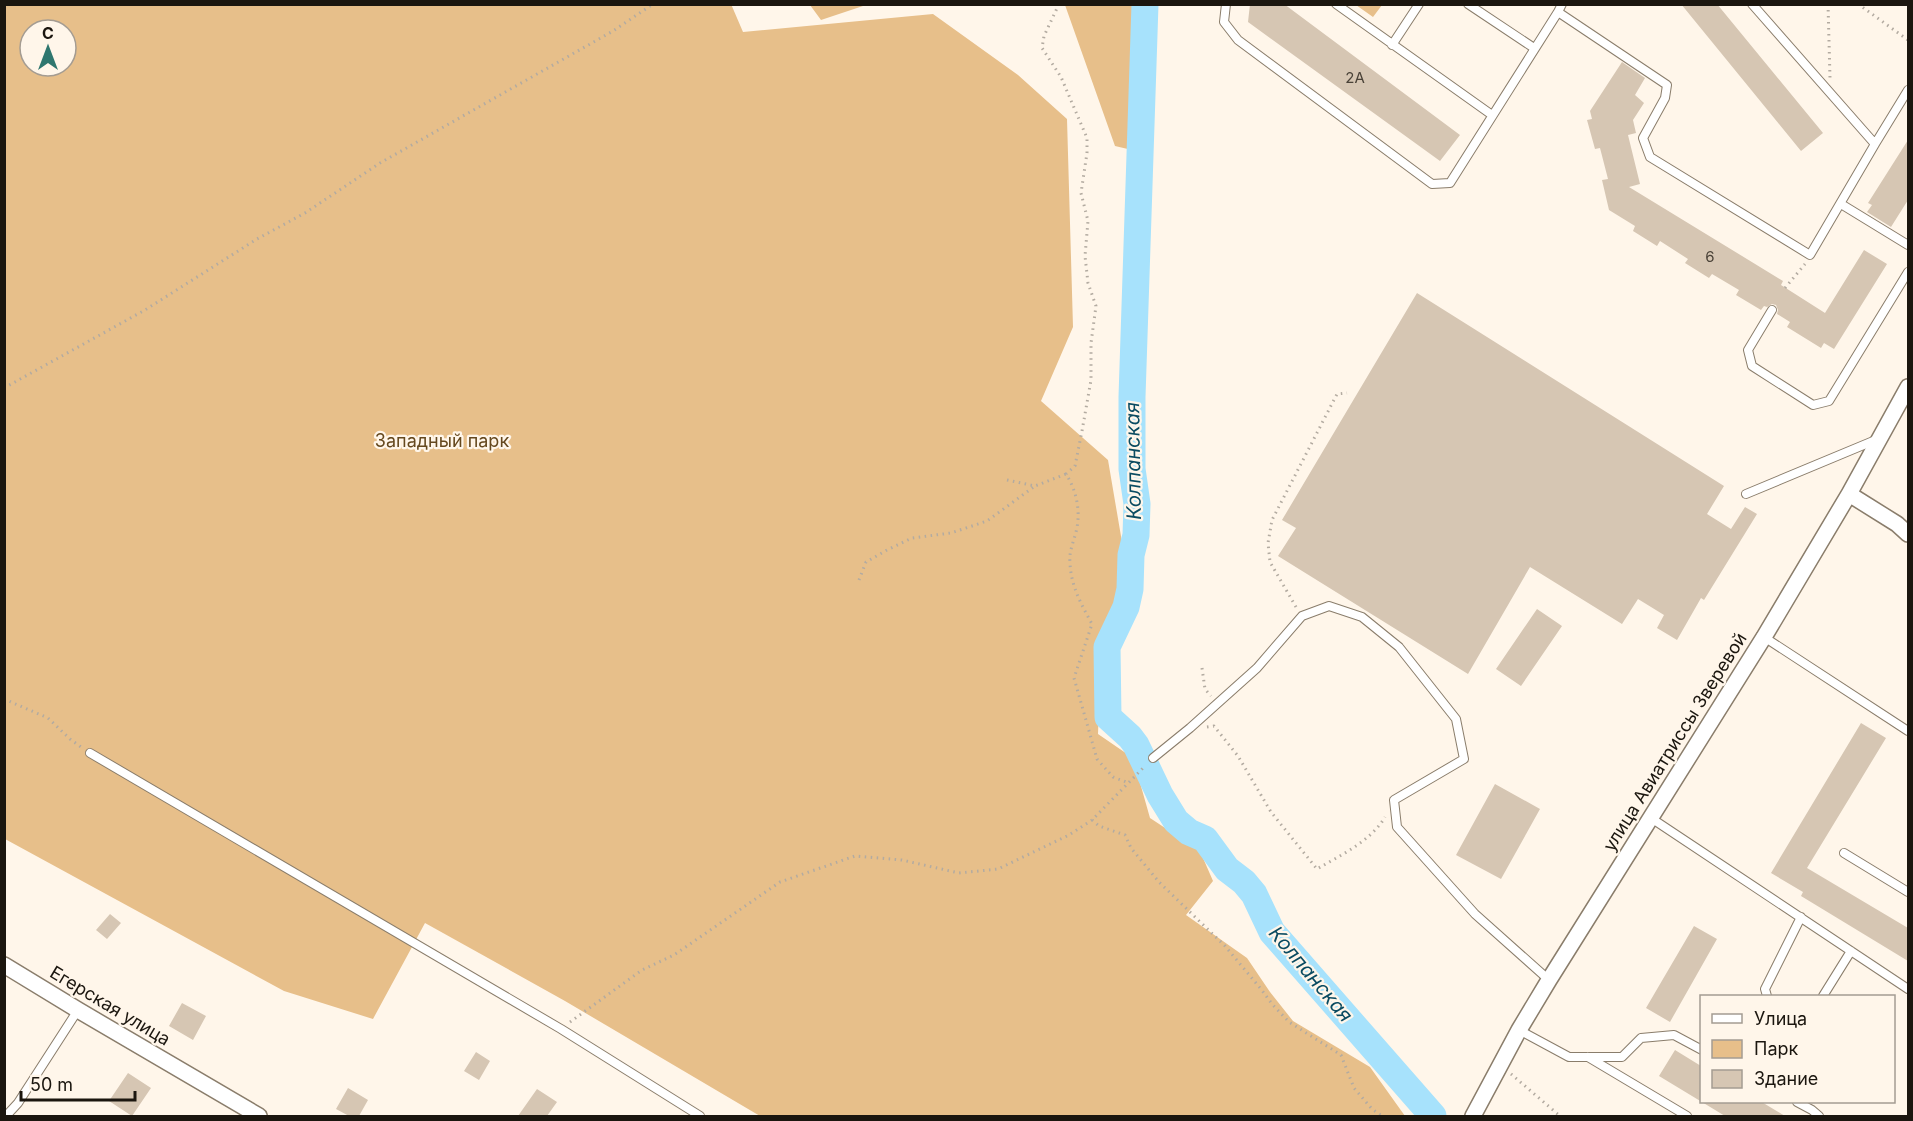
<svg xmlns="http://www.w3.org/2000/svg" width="1913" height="1121" font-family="Inter,sans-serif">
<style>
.green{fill:#e7bf8a;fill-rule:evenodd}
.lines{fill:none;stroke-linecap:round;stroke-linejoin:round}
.river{stroke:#a7e2fc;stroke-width:27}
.building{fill:#d6c6b3}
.lane-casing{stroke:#8a7d6b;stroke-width:10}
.street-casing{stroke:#8a7d6b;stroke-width:18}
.path{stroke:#b3aba1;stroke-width:3;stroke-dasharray:1.5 4.5;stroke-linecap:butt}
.lane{stroke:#fff;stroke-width:8}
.street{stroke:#fff;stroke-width:15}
.labels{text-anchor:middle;stroke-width:4.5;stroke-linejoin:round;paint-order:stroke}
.number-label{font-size:15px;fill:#4a4238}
.park-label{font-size:18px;fill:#65481e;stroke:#fff6ea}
.street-label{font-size:18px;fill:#1b160f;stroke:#fff6ea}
.water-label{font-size:20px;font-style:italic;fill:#0a4b61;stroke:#fff6ea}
</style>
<rect width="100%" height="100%" fill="#fff6ea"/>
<path class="green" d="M731 4 743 32 933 14 1018 75 1067 119 1073 327 1041 401 1108 460 1130 589 1112 630 1101 648 1098 734 1133 758 1150 818 1200 851 1213 881 1186 915 1247 958 1270 992 1293 1021 1370 1067 1405 1116H760L565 1001 425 923 373 1019 284 991 5 839V5ZM30 30H66V66H30Z
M810 5H866L821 20Z
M1065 5H1137L1132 150 1115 146Z
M1356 5H1382L1373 17Z"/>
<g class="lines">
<path class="river" d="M1145 4 1132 397V469L1137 504 1136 535 1131 555 1130 589 1126 607 1107 647 1108 717 1130 737 1136 745 1160 795 1176 821 1189 832 1205 839 1227 869 1244 882 1254 894 1272 932 1433 1116"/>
</g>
<path class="building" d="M1250 4H1284L1460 135 1440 161 1248 22Z
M1681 4H1717L1823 133 1801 151Z
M1622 62 1645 78 1635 95 1644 103 1633 120 1636 133 1628 135 1640 184 1629 187 1783 281 1781 285 1825 313 1864 250 1887 264 1834 349 1824 343 1821 348 1787 327 1790 322 1777 314 1778 310 1776 305 1772 304 1767 307 1764 306 1761 310 1736 295 1739 290 1712 274 1709 278 1685 263 1688 259 1660 241 1657 246 1633 231 1635 226 1609 210 1602 180 1608 179 1600 148 1595 149 1587 120 1592 119 1590 111Z
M1908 140V200L1891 227 1867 212 1872 205 1868 203Z
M1417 293 1724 486 1707 514 1731 529 1745 507 1757 514 1704 600 1701 598 1677 640 1657 628 1664 615 1638 599 1622 624 1530 567 1468 674 1278 556 1296 528 1282 520Z
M1537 609 1562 626 1521 686 1496 669Z
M1861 723 1886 738 1807 868 1908 928V961L1801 896 1803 892 1771 873Z
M1495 784 1540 809 1501 879 1456 855Z
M110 914 121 923 107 939 96 930Z
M1694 926 1717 939 1670 1022 1646 1008Z
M182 1003 206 1016 193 1040 169 1026Z
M1675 1050 1701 1066V1101H1760L1785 1116H1725L1659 1076Z
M476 1052 490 1061 479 1080 464 1071Z
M128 1073 151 1088 132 1116 109 1101Z
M348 1088 368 1100 359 1116H349L336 1109Z
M537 1089 557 1102 547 1116H518Z"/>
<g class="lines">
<g class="lane-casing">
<path id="lane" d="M1226 4 1224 22 1238 40 1432 184 1450 183 1558 12
M1336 4 1492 115
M1468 4 1534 48
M1562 4 1558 12 1667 85 1665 98 1643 138 1650 157 1810 255 1875 144 1752 4
M1392 45 1419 4
M1875 144 1908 90
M1841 204 1908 245
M1772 310 1748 350 1752 366 1813 405 1829 401 1908 272
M1746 494 1878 439
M1764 637 1908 731
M90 753 561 1029 700 1116
M1153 758 1190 728 1257 668 1302 616 1329 606 1362 617 1399 647 1456 719 1464 759 1394 800 1397 827 1475 914 1549 980
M1651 818 1908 989
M1844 853 1908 892
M1767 996 1765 989 1801 917
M1823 996 1851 951
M1519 1030 1569 1057H1622L1641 1038 1674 1035 1702 1050
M1588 1057 1687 1116
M1797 1102 1812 1110 1819 1116
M6 1116 18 1103 78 1010"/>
</g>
<g class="street-casing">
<path id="street" d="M1849 494 1897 524 1908 534
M4 965 78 1010 259 1116
M1473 1116 1519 1030 1549 980 1764 637 1849 494 1908 387"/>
</g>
<path class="path" d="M1059 4 1044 36 1042 48 1061 77 1087 138V153L1081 193 1088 221 1085 256 1088 283 1096 306 1091 343V380L1082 431 1075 466 1066 474C1077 491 1081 513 1076 532 1073 544 1069 551 1070 563 1071 586 1081 604 1092 624L1074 678 1097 759 1113 777 1129 783
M1828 4 1830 78
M1858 4 1908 40
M1785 288 1805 264
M4 388 145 310 257 239 305 213 380 163 613 31 653 4
M1007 480 1035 486 1066 474
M859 580 866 562 887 550 912 538 951 533 987 521 1035 486
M1296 607 1270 562 1268 543 1272 520 1337 394 1347 393
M1202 668 1205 689 1211 696
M4 699 48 718 70 739 81 747
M1207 727 1214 726 1238 756 1271 812 1317 869C1341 855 1371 841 1385 817
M1092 820 1099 826 1125 835 1131 848 1159 882 1225 946 1261 989 1272 1004 1289 1022 1341 1055 1354 1088 1372 1109 1382 1116
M570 1022 642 970 674 955 780 882 855 856 902 860 959 873 998 869 1069 835 1092 820 1145 766
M1511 1074 1560 1116"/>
<use href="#lane" class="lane"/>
<use href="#street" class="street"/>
</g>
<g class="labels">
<g class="number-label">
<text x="1355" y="83">2А</text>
<text x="1710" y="262">6</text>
</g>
<g class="park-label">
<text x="442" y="447">Западный парк</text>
</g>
<g class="street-label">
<text transform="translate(1675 742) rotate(-58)" y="6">улица Авиатриссы Зверевой</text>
<text transform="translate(110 1006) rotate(31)" y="6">Егерская улица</text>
</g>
<g class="water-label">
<text transform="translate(1133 461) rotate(-91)" y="7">Колпанская</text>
<text transform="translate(1311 974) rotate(50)" y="7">Колпанская</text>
</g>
</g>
<rect width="1913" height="1121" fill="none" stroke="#1b160f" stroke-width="12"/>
<rect x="1700" y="995" width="195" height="108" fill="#fff6ea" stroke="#a49c92" stroke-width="1.5"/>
<rect x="1712" y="1014" width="30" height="9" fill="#ffffff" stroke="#a49c92" stroke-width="1.5"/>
<text x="1754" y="1025" font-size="18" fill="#1b160f">Улица</text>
<rect x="1712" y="1040" width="30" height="18" fill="#e7bf8a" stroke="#a49c92" stroke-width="1.5"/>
<text x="1754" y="1055" font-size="18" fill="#1b160f">Парк</text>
<rect x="1712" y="1070" width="30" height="18" fill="#d6c6b3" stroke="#a49c92" stroke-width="1.5"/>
<text x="1754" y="1085" font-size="18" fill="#1b160f">Здание</text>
<g transform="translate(48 48)"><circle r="28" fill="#fff6ea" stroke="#a49c92" stroke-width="1.5"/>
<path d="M0-4.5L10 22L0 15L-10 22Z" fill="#2f776f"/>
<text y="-9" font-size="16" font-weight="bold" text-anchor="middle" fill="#1b160f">С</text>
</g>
<path d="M21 1091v9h114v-9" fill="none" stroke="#1b160f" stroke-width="3"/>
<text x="30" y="1091" font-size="18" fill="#1b160f" stroke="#fff6ea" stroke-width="4.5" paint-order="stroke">50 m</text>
</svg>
